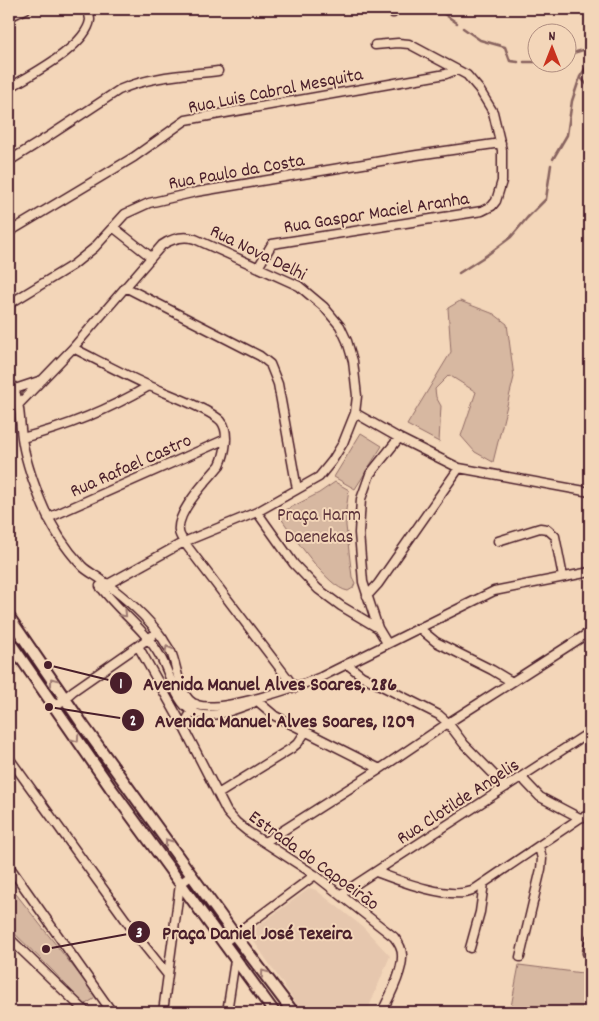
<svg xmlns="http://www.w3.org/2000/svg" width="599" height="1021" font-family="Dekko,sans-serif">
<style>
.built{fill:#e6c7ae}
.green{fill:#d7b8a1;stroke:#906c66}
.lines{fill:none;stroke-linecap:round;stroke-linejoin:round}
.stream{stroke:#88635f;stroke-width:2.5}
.minor-casing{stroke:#4a1f2b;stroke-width:11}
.major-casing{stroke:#4a1f2b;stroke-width:14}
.minor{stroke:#f3d6b9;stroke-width:8}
.major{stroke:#f3d6b9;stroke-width:10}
.oneway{stroke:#9e7a72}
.labels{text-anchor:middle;stroke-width:4;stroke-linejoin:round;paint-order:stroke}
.street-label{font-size:19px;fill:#4a1f2b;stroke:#f3d6b9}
.park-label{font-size:19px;fill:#5f363d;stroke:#f3d6b9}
.leader{fill:none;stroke:#4a1f2b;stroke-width:2}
.callout-dot{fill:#4a1f2b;stroke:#f3d6b9;stroke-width:2}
.mark-label{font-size:15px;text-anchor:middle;font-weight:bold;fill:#fff}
.callout-label{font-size:20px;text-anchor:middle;font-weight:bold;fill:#4a1f2b;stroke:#f3d6b9;stroke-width:4;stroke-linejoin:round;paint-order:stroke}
</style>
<rect width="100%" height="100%" fill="#f3d6b9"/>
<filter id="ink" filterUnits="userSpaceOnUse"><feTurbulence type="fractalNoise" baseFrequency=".02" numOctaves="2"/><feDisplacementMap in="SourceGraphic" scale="10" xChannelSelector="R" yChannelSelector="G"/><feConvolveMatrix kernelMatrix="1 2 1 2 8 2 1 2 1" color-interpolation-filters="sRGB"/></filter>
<g filter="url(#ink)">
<path class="built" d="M310 888 316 890 363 927 390 956 367 1012H302L251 937 252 932 259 925Z"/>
<path class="green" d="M460 301 494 314 507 324 514 377 493 462 475 452 461 436 476 392 449 375 435 389 436 397 441 406 439 442 407 425 451 352 448 308Z
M361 433 382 446 355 489 334 477Z
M335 482 349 490 346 510V526L352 577 355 583 353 588 348 591C327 588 291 532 278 514L319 493Z
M9 885 97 997 84 1005 53 971 9 928Z
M519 965 590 974V1012H510Z"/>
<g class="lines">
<path class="stream" d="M440 11 457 23
M463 28 480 40 505 47 510 61 518 62
M566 55 590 48
M590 61 580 77 590 88
M524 62H541
M553 159 567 135 572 101 580 77
M459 273 487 255 511 237 527 218 546 199 551 165"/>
<g class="minor-casing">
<path id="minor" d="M393 9V13
M9 17 26 9
M9 88C30 75 86 47 90 20 90 16 88 12 87 9
M9 161 46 138 119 90C150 76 185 75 218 71
M113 227 151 257
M9 232 134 157 186 120 446 74 456 70
M259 266 272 244 482 211 492 206 496 201 502 181V150L493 112 479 89 467 75 409 44 398 43 375 45
M125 287 260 356 270 364 278 384 297 489
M9 304 73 265 94 248 125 214 149 203 196 192 417 155 501 143
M73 348C99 361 125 375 152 387 168 394 211 410 221 421 230 432 225 454 220 465 208 479 176 512 179 531 179 534 182 539 184 542L295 688
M9 380C21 398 19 417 22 438 25 459 32 479 40 499 50 524 63 546 82 566 88 572 97 576 103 581 125 598 147 616 163 639 165 643 169 648 171 652 178 667 178 698 197 705 221 713 297 687 321 677L494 591 590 572
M15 389 42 380
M19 404 73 348 162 245C173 238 183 235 195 239L299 286 324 307 340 326 347 341 353 361 357 396 355 413 343 443 332 461 319 477 257 512 184 542 101 588
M355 413 399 438 459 468 590 492
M22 438C66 427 110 409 149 386
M257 512 294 564 318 589 341 606 378 628 387 643
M48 518 226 439
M498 541 540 528 547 529 555 536 563 577
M100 586C118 611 145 629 160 656 170 672 175 703 193 712 210 721 236 709 253 703
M367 596 378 584 459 468
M378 628 363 582 359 533 361 499 370 474 399 438
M419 628 436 642 492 670 512 682
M138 646 183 726
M347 664 362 676 439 715 448 723 464 744 506 787
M255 699 275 716 380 769
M196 704 183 726 227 812 236 822 247 831 315 875 394 937C398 942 402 948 402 955 403 972 389 997 382 1012
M55 707 73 691 152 636
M9 758 143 944 167 974
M521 777 540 797 580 818
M218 794 292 748 298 743 306 731
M265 842 380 769 448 723 590 632
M9 866 112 1012
M376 872C400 881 448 900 472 891L580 818 590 815
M341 894 590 732
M9 938 86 1012
M223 943 315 875
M470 948 480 912 484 883
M587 953 590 938
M520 957 541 869 542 859 539 846
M163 1012 180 884 192 875
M227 1012 235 960"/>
</g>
<g class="major-casing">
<path id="major" d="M9 617 83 725 234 934 293 1012
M9 641 110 787 274 1012"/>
</g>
<use href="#minor" class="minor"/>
<use href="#major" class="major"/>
</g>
<defs><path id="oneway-chevron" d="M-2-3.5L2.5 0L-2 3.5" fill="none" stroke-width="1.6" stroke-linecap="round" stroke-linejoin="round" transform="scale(1.25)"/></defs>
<g class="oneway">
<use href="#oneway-chevron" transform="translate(124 614) rotate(46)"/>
<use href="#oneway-chevron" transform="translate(168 649) rotate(-118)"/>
<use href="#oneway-chevron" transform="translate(53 681) rotate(-127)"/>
<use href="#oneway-chevron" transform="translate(76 739) rotate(55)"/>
<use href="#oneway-chevron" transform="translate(168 842) rotate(-126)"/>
<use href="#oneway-chevron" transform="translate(264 973) rotate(-127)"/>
</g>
</g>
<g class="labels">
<g class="street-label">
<text transform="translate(275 89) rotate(-11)" y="7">Rua Luis Cabral Mesquita</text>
<text transform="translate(236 170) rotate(-10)" y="7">Rua Paulo da Costa</text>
<text transform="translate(376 211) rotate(-9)" y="7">Rua Gaspar Maciel Aranha</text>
<text transform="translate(259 251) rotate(26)" y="7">Rua Nova Delhi</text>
<text transform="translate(130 464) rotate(-24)" y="7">Rua Rafael Castro</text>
<text transform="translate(457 800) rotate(-33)" y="7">Rua Clotilde Angelis</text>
<text transform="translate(315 859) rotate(36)" y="7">Estrada do Capoeirão</text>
</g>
<g class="park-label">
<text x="319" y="520">Praça Harm<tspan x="319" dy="22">Daenekas</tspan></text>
</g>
</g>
<path class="leader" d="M48 665L121 683M49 707L133 720M46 949L139 932"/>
<g class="callout-dot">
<circle cx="48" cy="665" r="5"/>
<circle cx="49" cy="707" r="5"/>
<circle cx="46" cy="949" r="5"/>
<circle cx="121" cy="683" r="12"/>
<circle cx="133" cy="720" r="12"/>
<circle cx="139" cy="932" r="12"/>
</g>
<g class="mark-label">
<text x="121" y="688">1</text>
<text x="133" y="725">2</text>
<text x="139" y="937">3</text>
</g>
<g class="callout-label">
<text x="270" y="690">Avenida Manuel Alves Soares, 286</text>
<text x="285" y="727">Avenida Manuel Alves Soares, 1209</text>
<text x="257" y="939">Praça Daniel José Texeira</text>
</g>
<rect width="599" height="1021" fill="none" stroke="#f3d6b9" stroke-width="30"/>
<rect x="15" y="15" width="569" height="991" fill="none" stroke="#4a1f2b" stroke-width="2" filter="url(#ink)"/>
<g transform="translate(552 48)"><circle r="24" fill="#f3d6b9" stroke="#af8d80"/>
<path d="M0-4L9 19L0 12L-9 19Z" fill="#c8321e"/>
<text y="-8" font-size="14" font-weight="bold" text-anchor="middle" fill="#4a1f2b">N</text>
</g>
</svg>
